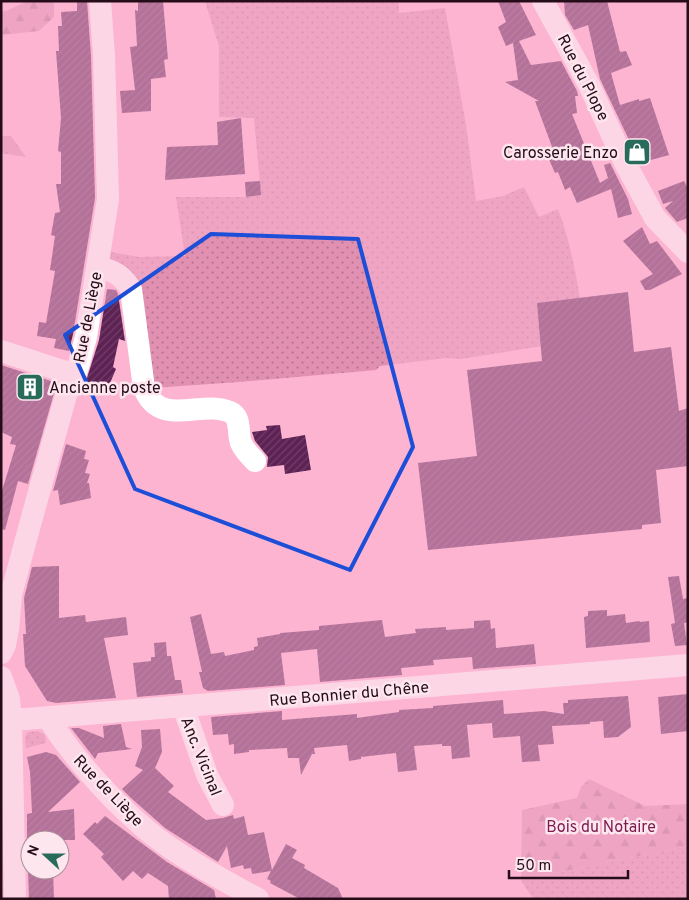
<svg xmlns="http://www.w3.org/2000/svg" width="689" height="900" font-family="Overpass,sans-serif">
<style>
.grass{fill:url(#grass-dots)}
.forest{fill:url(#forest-firs)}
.building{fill:url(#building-hatch)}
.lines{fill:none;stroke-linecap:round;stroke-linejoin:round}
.minor{stroke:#fff;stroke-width:22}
.marked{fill:none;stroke:#1d4ed8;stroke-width:4;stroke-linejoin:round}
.labels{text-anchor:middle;stroke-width:5;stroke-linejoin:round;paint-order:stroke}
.street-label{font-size:16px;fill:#250c18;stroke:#fde6ee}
.poi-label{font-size:16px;fill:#250c18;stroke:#fde6ee;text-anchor:end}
.park-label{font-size:16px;fill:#7d1b4e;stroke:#fde6ee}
</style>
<defs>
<pattern id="grass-dots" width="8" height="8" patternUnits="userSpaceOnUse" patternTransform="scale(1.25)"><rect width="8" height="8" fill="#e190b2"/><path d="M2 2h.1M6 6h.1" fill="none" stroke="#b67490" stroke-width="1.8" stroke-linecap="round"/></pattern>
<pattern id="forest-firs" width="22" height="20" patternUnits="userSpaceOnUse" patternTransform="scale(1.25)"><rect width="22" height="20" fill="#e190b2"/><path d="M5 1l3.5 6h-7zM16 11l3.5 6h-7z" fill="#b67490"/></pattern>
<pattern id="building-hatch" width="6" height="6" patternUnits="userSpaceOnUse" patternTransform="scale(1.25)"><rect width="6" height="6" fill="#5d2154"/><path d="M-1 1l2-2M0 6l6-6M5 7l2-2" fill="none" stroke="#703f68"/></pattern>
</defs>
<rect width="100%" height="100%" fill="#fcb4d1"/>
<path class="grass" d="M205 1H399V13L445 8 466 125 476 201 503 196 524 187 539 217 558 209C569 238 575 268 580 299L537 303 542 346 461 359 446 358 380 366 376 370 239 382 152 388 150 370 109 262 111 252 139 257 185 256 176 197H246L261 195 254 118 219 117V46Z
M38 731 45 735 46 743 26 748C25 741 24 737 28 732Z
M688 846V899H533L521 880Z"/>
<path class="forest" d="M28 1H54V17L39 31 1 35V11H6Z
M1 136H11L26 157 1 153Z
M589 779 645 806 688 804V846L521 880 522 810 577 798 581 787Z"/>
<path class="building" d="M77 1H87L91 56 95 198 73 334 69 351 54 348 56 339 37 336 39 322 46 323 55 271 50 270 55 236 51 235 55 213 60 212 56 184H61V152L58 151 61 118 56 51H59L58 26H62L61 12 77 11Z
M138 1H163L168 59 164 60 166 77 151 79V111L122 113 120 91 135 90 130 47 137 46 135 10 138 11Z
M498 1H519L536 35 519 41 531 65 561 61 577 91 578 96H575L577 113 572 114 600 183 608 178 604 165 610 163 628 199 632 214 618 218 611 189 577 203 570 187 565 190 558 172 555 173 547 155 554 152 535 101H539L505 82 518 80 513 43 506 46 498 27 506 22Z
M564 1H607L620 52 626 51 632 65 611 73 620 105 639 99V101L650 98 669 155 640 163 600 79 588 25 574 30 565 15Z
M241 118 245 174 165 180 167 147 218 145 217 122Z
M260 181 261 195 246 197 245 182Z
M684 181 688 189V218L677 222 665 208 673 201 663 204 658 191Z
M642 227 650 244 657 241 682 274 650 290H645L640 281 653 274 623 241Z
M107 289 116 290 118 294 125 341 119 339 113 367 116 369 107 390 86 381 99 340Z
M628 292 634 352 671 347 679 411 688 408V466L656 470 661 523 642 525V529L428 550 418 463 477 456 467 370 542 361 537 303Z
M1 365 57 383 28 484 18 481 5 530 1 529V494L16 445 10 444 12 437 1 432Z
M280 425 282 439 305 435 311 470 285 474 284 465 267 467 268 457 255 441 252 432 267 430 266 426Z
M66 444 86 451 84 459 89 460 85 473 90 474 87 483H89L91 498 60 505 58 490 53 491Z
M59 566V618L85 615 86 622 126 617 128 635 104 638 116 698 56 703 47 701 25 666 23 634H26L24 598 32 567Z
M679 576 683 599 688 598V622L684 623 687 645 675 646 671 624 675 623 668 577Z
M607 610V616L625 614 626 623 639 621 640 622 649 621 650 642 586 648 584 617 588 616V611Z
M201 614 211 654 224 652 225 656 254 650V647L258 646 257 638 280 634V633L319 630V626L382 620 385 637 416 633 415 629 446 627V630L474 628V621L490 620 491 629 495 628 496 648 534 644 536 664 473 669 472 657 433 660 434 665 401 668 402 675 320 682 317 649 281 653 285 685 208 691 203 688 199 672H202L190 617Z
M166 642 167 656H171L175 680H181L183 693 137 697 133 663 151 661V657H155L154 643Z
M688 694V731L661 734 658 697Z
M628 696 631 727 618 737 604 738 603 721 590 722V724L552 726 554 744 538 745 540 761 522 762 520 736 493 738 492 723 467 725 470 757 452 759 451 746H442V744L414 746 417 770 398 772 396 753 361 757V759L349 761 347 745 314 748 315 754H312L301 775 299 758H288L287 748 249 750V752L234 754V744L229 745 228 734 213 735 211 717 282 711V720L357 714V718L399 712V710L433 708V706L503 700 504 714 544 711 564 714 563 703H568V700Z
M121 724 126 747 132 749 98 753 95 759 71 728H79L104 738 103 726Z
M160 729 162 752 155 768 174 786 168 792 206 820 223 818 233 815 234 819 244 816 248 835 264 832 272 870 286 844 297 850 292 858 305 865 304 868 338 888 343 899H300L270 883 271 881 267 879 271 871 252 874 251 868 244 869 243 865 231 868 227 846 218 862 165 828 131 798 122 789 143 770 135 766 142 747 141 730Z
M46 752 56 755 80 782 48 812 74 809 75 840H27V814L32 813 30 772 27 757Z
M105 816 167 862 214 890 216 899H169L168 886 148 873 142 879 133 871 123 881 101 857 104 854 83 834 95 822 97 824Z
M28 870H53L54 899H29Z"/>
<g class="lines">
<path class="minor" d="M543 1 589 85 625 163 655 218 688 252
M97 267C114 271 121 274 131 289L144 388C160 429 201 399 230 412 242 417 237 433 241 443 244 450 249 455 255 461
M1 351 75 375
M1 653 5 645 8 629 11 595 31 521 66 395 77 370 86 337 108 199 104 55 100 1
M1 677 9 699 11 720 15 899
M183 706 207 775 223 805
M48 718C78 765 128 820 175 851 201 868 230 884 258 899
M1 721 688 665"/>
</g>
<path d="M0 0H689V900H0ZM211 234 358 239 413 447 350 570 135 489 65 335Z" fill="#fcb4d1" fill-opacity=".55" fill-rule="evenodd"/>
<path class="marked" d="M211 234 358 239 413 447 350 570 135 489 65 335Z"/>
<defs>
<g id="shop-square" transform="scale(1.4375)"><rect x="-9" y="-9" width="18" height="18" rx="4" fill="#296b5a" stroke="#fde6ee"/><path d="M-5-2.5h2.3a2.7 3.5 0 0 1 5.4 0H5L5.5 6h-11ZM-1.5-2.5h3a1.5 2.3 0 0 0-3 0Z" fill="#fff"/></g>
<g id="building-square" transform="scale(1.4375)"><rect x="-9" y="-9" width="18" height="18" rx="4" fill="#296b5a" stroke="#fde6ee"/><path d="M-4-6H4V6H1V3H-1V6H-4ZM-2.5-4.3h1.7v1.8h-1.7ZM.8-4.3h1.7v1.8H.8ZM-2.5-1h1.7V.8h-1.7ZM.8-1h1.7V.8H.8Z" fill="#fff"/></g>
</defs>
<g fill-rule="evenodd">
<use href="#shop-square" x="637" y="152"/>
<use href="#building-square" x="30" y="387"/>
</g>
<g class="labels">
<g class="street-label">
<text transform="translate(584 77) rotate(63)" y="6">Rue du Plope</text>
<text transform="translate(87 317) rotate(-79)" y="6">Rue de Liège</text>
<text transform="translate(349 693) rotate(-5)" y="6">Rue Bonnier du Chêne</text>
<text transform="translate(202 756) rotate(68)" y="6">Anc. Vicinal</text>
<text transform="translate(109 790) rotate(46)" y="6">Rue de Liège</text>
</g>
<g class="poi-label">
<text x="618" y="158">Carosserie Enzo</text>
<text x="49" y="393" text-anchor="start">Ancienne poste</text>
</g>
<g class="park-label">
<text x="601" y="832">Bois du Notaire</text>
</g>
</g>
<rect width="689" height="900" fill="none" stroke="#250c18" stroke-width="5"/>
<g transform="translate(45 855) rotate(291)"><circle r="24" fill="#fde6ee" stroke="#a78f98"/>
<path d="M0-4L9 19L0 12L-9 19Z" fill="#296b5a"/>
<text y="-8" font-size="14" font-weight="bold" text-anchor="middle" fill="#250c18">N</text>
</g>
<path d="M509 870v8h119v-8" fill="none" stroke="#250c18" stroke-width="2.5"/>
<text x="516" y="870" font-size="15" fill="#250c18" stroke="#fde6ee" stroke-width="4" paint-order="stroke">50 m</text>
</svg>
